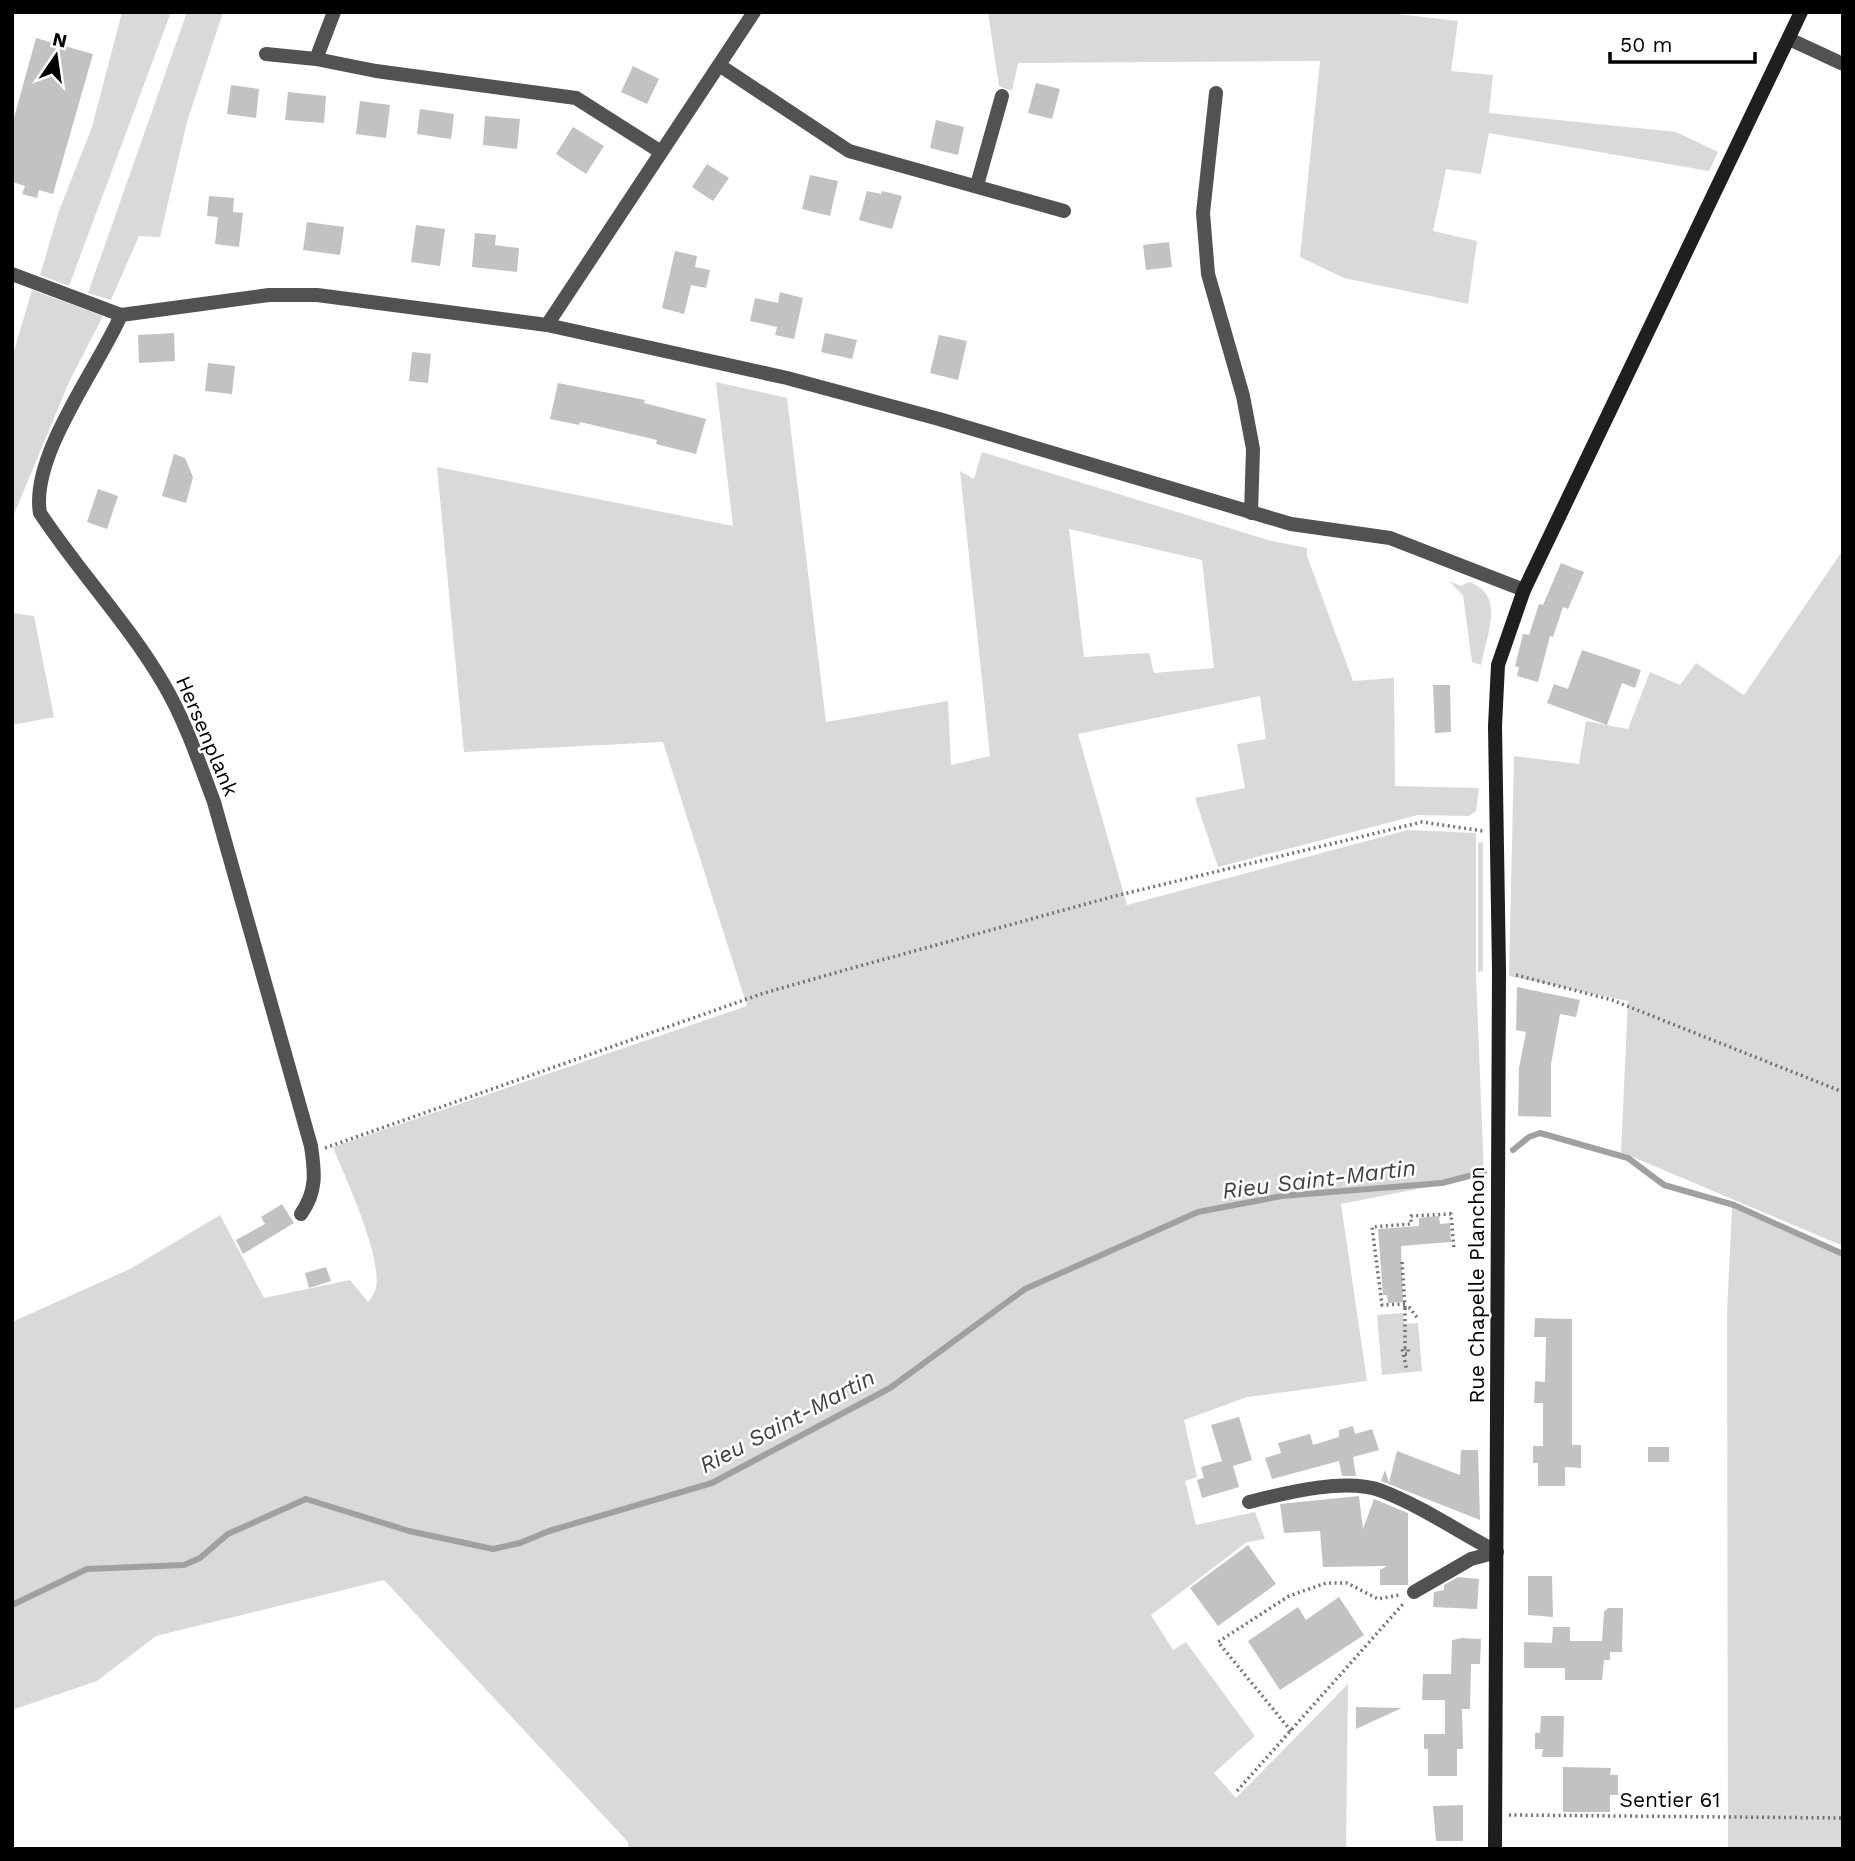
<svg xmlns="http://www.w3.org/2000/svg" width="1855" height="1861" font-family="'Work Sans',sans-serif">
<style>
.green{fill:#d9d9d9;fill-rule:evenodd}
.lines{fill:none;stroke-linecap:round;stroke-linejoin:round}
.stream{stroke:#a0a0a0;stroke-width:6}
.building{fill:#c2c2c2}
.path{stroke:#747474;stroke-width:3.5;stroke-dasharray:2 3.5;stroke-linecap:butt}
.street{stroke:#525252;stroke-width:14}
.secondary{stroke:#1f1f1f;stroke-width:14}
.labels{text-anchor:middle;stroke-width:5;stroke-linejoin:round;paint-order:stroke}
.street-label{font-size:21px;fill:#000;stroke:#fff}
.water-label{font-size:23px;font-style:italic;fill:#414141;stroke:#fff}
</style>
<rect width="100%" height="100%" fill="#fff"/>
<path class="green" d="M122 12H171L69 286 40 275 59 211 92 127Z
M187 12H223L187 122 160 237 139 236 111 300 88 293Z
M988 12H1381L1458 21 1451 71 1493 75 1489 113 1676 132 1718 152 1709 171 1489 133 1481 174 1446 169 1433 231 1477 241 1468 304 1344 278 1300 257 1320 61 1018 63 1012 91 999 86Z
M32 290 103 316 69 382 12 519V358Z
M716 382 787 398 826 722 948 701 951 765 990 756 960 471 974 479 982 452 1268 540 1307 548V556L1353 681 1394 678 1395 786 1479 788 1476 811 1469 816 1418 815 1218 867 1195 798 1245 788 1237 744 1266 739 1260 696 1078 734 1127 905 1408 830 1476 833V974L1484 1176 1341 1204 1367 1381 1247 1397 1184 1420 1197 1477 1185 1481 1196 1525 1255 1512 1265 1539 1247 1542 1151 1615 1173 1650 1186 1642 1255 1736 1214 1773 1236 1798 1348 1684 1346 1849H628V1842L384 1580 156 1636 97 1681 12 1710V1322L130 1269 220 1215 264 1298 350 1280 368 1302C371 1298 375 1293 376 1288 382 1255 346 1180 333 1147L747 1006 663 742 464 752 437 467 733 526ZM1069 529 1202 560 1214 668 1154 673 1149 653 1084 657Z
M1843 550V1246L1621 1152 1628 1001 1509 976 1514 756 1579 764 1586 721 1628 729 1650 672 1680 685 1696 663 1744 695Z
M1449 581 1461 586 1469 582C1507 595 1486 636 1481 665L1472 662 1463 595Z
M12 613 34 616 54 717 12 725Z
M1483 842V971L1478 972V843Z
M1732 1207 1843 1254V1849H1728L1727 1313Z
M1403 1313 1404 1324 1418 1323 1422 1371 1382 1375 1377 1315Z"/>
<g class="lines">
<path class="stream" d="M1513 1150 1529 1137 1540 1133 1628 1158 1664 1185 1734 1205 1843 1254
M12 1605 87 1569 184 1565 200 1558 228 1534 306 1499 409 1531 493 1549 520 1543 549 1531 712 1483 890 1388 1025 1289 1198 1212 1282 1196 1442 1183 1484 1172"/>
</g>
<path class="building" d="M36 38 93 54 53 194 39 190 37 198 22 194 25 186 12 182V125Z
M633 66 659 79 647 104 621 92Z
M1036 83 1060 89 1052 119 1028 113Z
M231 85 259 89 256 118 227 114Z
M288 92 326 96 324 123 285 120Z
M360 101 390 105 386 138 356 134Z
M420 109 454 114 451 139 417 134Z
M485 116 520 119 517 149 483 145Z
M936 120 964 127 958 155 930 148Z
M573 127 604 146 586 174 556 154Z
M707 164 729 178 713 201 692 187Z
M810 175 838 181 830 216 802 209Z
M867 191 881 194 882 191 902 196 892 229 859 220Z
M209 196 234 198 233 212 243 213 239 247 215 244 218 217 207 216Z
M307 222 344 227 340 255 303 250Z
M416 225 445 229 440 266 411 262Z
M475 233 496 235 495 245 519 248 517 272 472 267Z
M1169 242 1172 267 1146 270 1143 245Z
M675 251 697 256 695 267 710 270 706 288 691 285 684 314 662 308Z
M780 292 803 298 794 339 775 335 777 327 750 321 755 298 778 303Z
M174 333 175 361 139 363 138 335Z
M825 333 857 340 852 359 821 352Z
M939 335 967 341 958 380 930 373Z
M412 352 431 354 428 383 409 381Z
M208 363 235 366 232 394 205 391Z
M558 383 645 400 644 403 706 419 696 454 656 444 657 440 580 422 579 425 550 419Z
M174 454 185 458 193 477 186 503 162 496Z
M98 489 118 496 107 529 87 522Z
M1561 563 1584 572 1568 609 1563 607 1553 637 1550 636 1538 682 1517 676 1519 667 1515 666 1523 634 1529 635 1539 604 1543 605Z
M1582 650 1641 670 1635 688 1622 683 1607 725 1547 703 1554 684 1568 689Z
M1433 685H1450L1451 732 1435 733Z
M1517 987 1580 1000 1576 1017 1560 1014 1551 1064V1117L1518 1116 1519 1068 1526 1032 1516 1030Z
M282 1204 294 1223 243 1254 236 1240 265 1224 261 1217Z
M1439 1216 1440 1224 1450 1223 1451 1242 1401 1246 1403 1302 1388 1303 1387 1295H1383L1378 1229 1419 1226V1218Z
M326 1267 331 1281 309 1288 305 1273Z
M1535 1318 1572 1319V1445H1581V1468L1565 1467V1486H1538V1463H1533V1446H1543V1403H1534L1535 1381 1545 1382 1546 1337H1534Z
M1239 1417 1252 1460 1233 1466 1239 1487 1202 1498 1197 1480 1204 1478 1201 1467 1222 1461 1211 1425Z
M1353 1426 1355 1434 1372 1429 1379 1450 1353 1457 1356 1476H1342L1339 1461 1272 1479 1265 1458 1281 1453 1278 1443 1310 1434 1313 1445 1339 1437V1430Z
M1648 1447H1669V1462H1648Z
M1461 1450H1478L1480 1520 1381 1481 1385 1470 1389 1483 1397 1451 1460 1475Z
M1359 1496 1363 1529 1374 1499 1408 1513V1585H1380V1570L1387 1566 1323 1567 1320 1531 1284 1533 1280 1504Z
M1248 1545 1276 1584 1218 1626 1190 1588Z
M1528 1576H1552L1553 1617 1528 1615Z
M1458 1577 1479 1579 1477 1609 1433 1607 1434 1592 1444 1590V1585Z
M1339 1597 1364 1635 1280 1690 1248 1641 1298 1607 1306 1620Z
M1608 1608H1623L1622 1652H1610V1660H1604L1602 1680H1565V1668H1524V1642L1552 1643 1553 1627H1570V1641H1602L1604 1612Z
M1462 1638 1481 1639 1480 1664H1471L1470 1709H1462L1463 1749H1457V1776H1428V1749H1424V1734H1445V1700H1422L1423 1674H1451L1452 1640Z
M1356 1707 1402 1708 1356 1729Z
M1541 1716H1564L1563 1757H1542L1543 1749H1535V1733H1540Z
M1563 1767 1611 1768 1610 1775H1618V1795H1610V1812H1563Z
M1463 1805V1841H1436L1433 1806Z"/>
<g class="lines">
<path class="path" d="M1516 975 1612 1000 1843 1092
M325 1148 761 994 845 970 1115 896 1422 822 1483 831
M1402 1262 1405 1308H1410L1418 1319
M1405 1304 1382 1305 1372 1227 1411 1224V1216L1451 1214 1454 1250
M1405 1308V1348
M1405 1354H1408V1348H1402L1407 1371
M1291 1731 1218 1642 1289 1596 1326 1583H1347L1378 1599 1399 1595
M1237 1791 1403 1604
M1509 1815 1843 1818"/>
<path class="street" d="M1789 39 1843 64
M266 54 316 59 334 12
M316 59 376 71 576 98 661 152
M719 65 849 151 1064 211
M1216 93 1203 213 1208 274 1243 396 1253 449 1251 513
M977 185 1002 96
M12 274 121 315 269 295H317L547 325 787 378 939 419 1291 524 1390 538 1524 590
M121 315C98 368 30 456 40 513 79 572 127 622 163 683 185 720 199 762 214 802L311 1146C315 1173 317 1191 301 1214
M547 325 754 12
M1249 1502C1285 1493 1346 1477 1382 1491 1421 1506 1459 1532 1497 1552
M1414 1592 1471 1559 1497 1552"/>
<path class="secondary" d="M1495 1849 1499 970 1495 726 1498 665 1524 590 1801 12"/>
</g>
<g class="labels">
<g class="street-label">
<text transform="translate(207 736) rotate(67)" y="7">Hersenplank</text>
<text transform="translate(1477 1285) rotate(-90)" y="7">Rue Chapelle Planchon</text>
<text x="1670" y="1807">Sentier 61</text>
</g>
<g class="water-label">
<text transform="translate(1319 1179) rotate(-7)" y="8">Rieu Saint-Martin</text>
<text transform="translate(787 1421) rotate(-28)" y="8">Rieu Saint-Martin</text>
</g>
</g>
<rect width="1855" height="1861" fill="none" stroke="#000000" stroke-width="28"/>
<g transform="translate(56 56) rotate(13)" stroke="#ffffff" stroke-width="5" paint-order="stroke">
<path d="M0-5L12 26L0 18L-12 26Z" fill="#000000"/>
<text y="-10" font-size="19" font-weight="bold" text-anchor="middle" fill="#000000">N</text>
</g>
<path d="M1610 52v10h145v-10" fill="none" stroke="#000000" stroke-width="3.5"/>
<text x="1620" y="52" font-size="21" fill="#000000" stroke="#ffffff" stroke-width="5" paint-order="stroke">50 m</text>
</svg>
